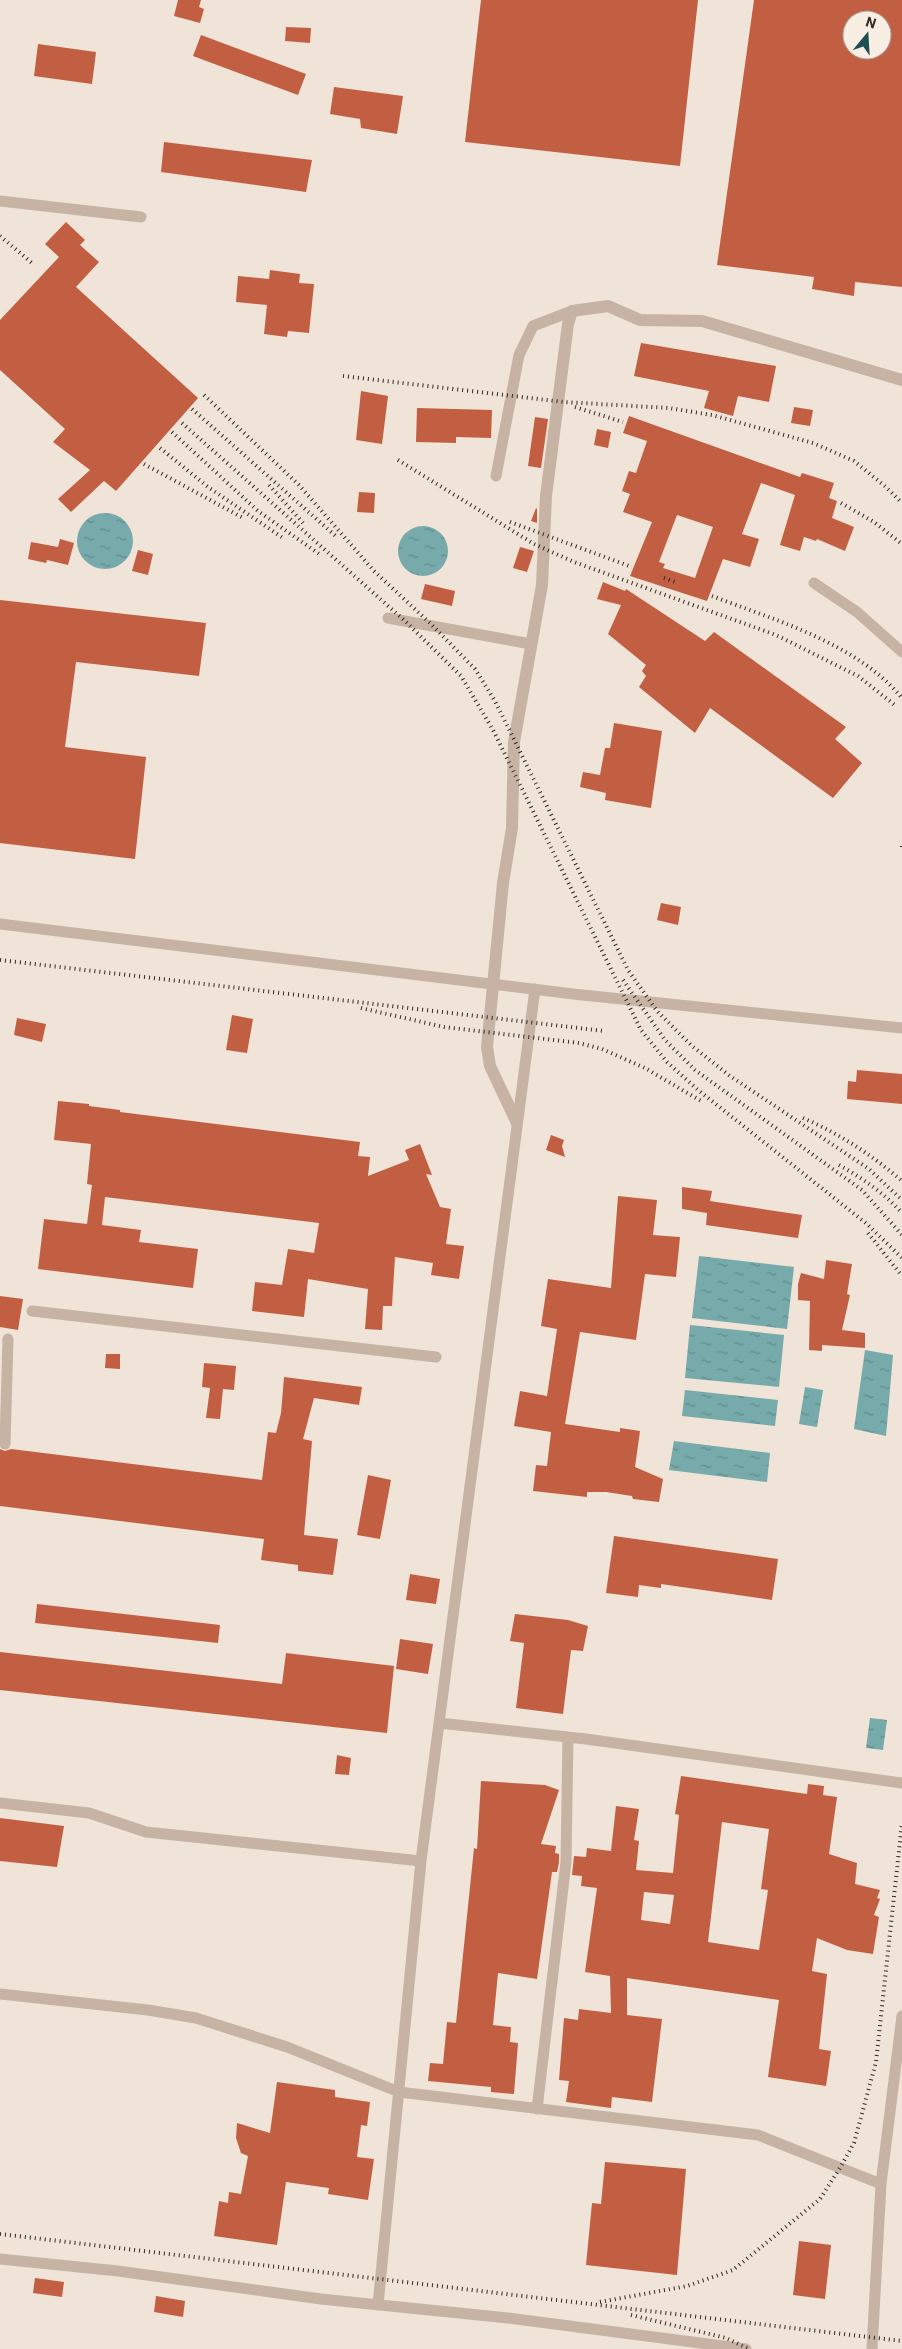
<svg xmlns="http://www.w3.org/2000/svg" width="902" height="2349" font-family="Roboto,sans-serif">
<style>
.water{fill:url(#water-ripples)}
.building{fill:#c25f43;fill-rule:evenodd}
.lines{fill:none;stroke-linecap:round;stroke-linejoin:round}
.service{stroke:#c7b3a4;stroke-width:11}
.minor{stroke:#c7b3a4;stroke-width:12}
.rail{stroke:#322925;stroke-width:4;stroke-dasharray:1 4;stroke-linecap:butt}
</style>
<defs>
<pattern id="water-ripples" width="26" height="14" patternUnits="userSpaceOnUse" patternTransform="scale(1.25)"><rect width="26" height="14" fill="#77aaab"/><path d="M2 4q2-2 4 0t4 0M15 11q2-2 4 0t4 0" fill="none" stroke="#628a8b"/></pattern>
</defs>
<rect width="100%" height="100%" fill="#f0e3d7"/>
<path class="water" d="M77 541a28 28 0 1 1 56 0a28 28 0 1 1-56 0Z
M398 551a25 25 0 1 1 50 0a25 25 0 1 1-50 0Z
M699 1256 794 1267 787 1329 692 1318Z
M690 1325 784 1335 779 1387 685 1378Z
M865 1350 893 1355 886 1436 854 1429Z
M805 1387 823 1390 817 1427 799 1424Z
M685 1390 778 1400 775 1426 682 1416Z
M674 1441 770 1453 767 1482 669 1470Z
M870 1718 887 1720 883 1750 866 1748Z"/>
<path class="building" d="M178 0H201L199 7 204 9 200 23 174 16Z
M481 0H698L680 166 465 142Z
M754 0H902V287L855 282 854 296 812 289 814 277 717 265ZM852 20H882V50H852Z
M286 27 311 28 310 43 285 41Z
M201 35 306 74 298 95 193 56Z
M38 44 96 52 92 84 34 76Z
M334 87 403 96 397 134 361 128 360 119 330 114Z
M164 142 312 160 306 192 161 172Z
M66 222 85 240 80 245 99 262 76 287 198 398 116 491 104 481 71 512 58 499 90 470 53 442 65 429 0 370V320L59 257 45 244Z
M270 270 300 274 299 283 314 284 309 333 288 331 287 337 264 334 267 305 236 302 238 276 269 279Z
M641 343 776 366 769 402 738 396 733 416 704 408 709 391 634 376Z
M361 391 388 396 382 444 356 440Z
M794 407 813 410 810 426 791 423Z
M417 408 492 410 491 438 456 437V443L416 442Z
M629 416 800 477 802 473 834 483 829 498 837 501 832 518 854 527 845 551 817 539 816 541 804 537 800 551 780 545 795 495 761 483 742 534 759 539 750 567 723 559 707 601 630 576 652 522 623 512 630 494 622 491 629 471 636 473 647 441 623 433ZM677 515 713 527 695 578 663 568 665 564 659 562Z
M535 417 548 419 541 468 528 466Z
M597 429 611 432 608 448 594 445Z
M359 492 375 493 374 513 357 512Z
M536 508 537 509V523L531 521Z
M60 539 74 543 68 565 47 560 46 563 28 559 31 542 58 547Z
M520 547 534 551 527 572 513 568Z
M138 550 153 554 148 575 132 571Z
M603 582 625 591 626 589 705 641 714 632 846 727 835 739 862 763 833 798 710 708 695 733 639 687 646 676 642 671 646 665 608 634 621 605 597 599Z
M425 584 455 591 452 606 421 599Z
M0 600 206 623 199 676 76 662 65 747 146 757 135 859 0 843Z
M614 723 662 731 651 808 605 800 606 793 580 787 583 772 600 775 605 748H610Z
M661 903 681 907 678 925 657 920Z
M232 1015 253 1019 247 1053 226 1050Z
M17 1018 46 1024 42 1042 14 1035Z
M857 1070 902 1074V1104L847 1099 848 1081 856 1082Z
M58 1101 89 1104V1106L120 1110V1112L360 1142 358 1156 370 1157 368 1176 409 1160 405 1150 420 1144 432 1175 426 1174 440 1207 451 1209 446 1244 464 1246 459 1279 431 1275 433 1263 395 1257 392 1306H383L382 1330 365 1329 368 1289 308 1279 304 1317 252 1311 255 1282 282 1285 288 1249 314 1253 319 1223 105 1197 102 1225 141 1230 139 1242 198 1249 193 1288 38 1269 44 1219 87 1224 92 1185 87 1184 91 1144 54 1140Z
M551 1135 564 1140 562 1146 565 1157 546 1150Z
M682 1187 712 1191 710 1201 802 1215 798 1238 706 1225 707 1213 682 1209Z
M618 1196 657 1200 653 1235 680 1237 676 1277 645 1274 636 1340 580 1332 565 1424 620 1432V1428L640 1431 635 1467 663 1479 659 1502 633 1499 632 1496 606 1492H587V1497L533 1491 536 1465 547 1466 551 1432 514 1426 520 1391 547 1396 557 1329 541 1326 548 1279 611 1288Z
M826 1260 852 1264 847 1294 850 1295 842 1330 865 1333V1348L822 1345V1351L809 1350 810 1301 798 1300V1284L801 1273 824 1279Z
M0 1296 23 1299 18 1330 0 1327Z
M106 1354H120V1369L105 1368Z
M204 1363 236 1366 234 1390 223 1389 220 1419 206 1418 210 1388 202 1387Z
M284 1377 362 1387 359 1405 314 1398 303 1439 312 1441 304 1535 338 1539 333 1575 298 1571V1565L261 1560 264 1539 0 1506V1449L5 1451 11 1449 262 1480 268 1432 276 1433 281 1413Z
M368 1475 391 1480 380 1539 357 1535Z
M614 1536 778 1559 772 1600 661 1584V1588L639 1585 638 1597 606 1593Z
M410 1574 440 1579 436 1604 406 1600Z
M37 1604 220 1625 218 1643 35 1623Z
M515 1614 568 1620 588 1626 583 1651 571 1650 563 1714 516 1708 524 1643 510 1641Z
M400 1639 433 1644 428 1674 396 1669Z
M0 1652 282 1684 286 1653 394 1666 387 1733 0 1690Z
M337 1755 351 1758 349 1775 335 1774Z
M681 1776 807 1794 808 1784 824 1786 823 1795 837 1797 829 1854 857 1863 855 1884 880 1890 877 1898 880 1899 874 1915 879 1917 873 1954 847 1950 817 1938 812 1971 827 1974 819 2049 831 2051 826 2086 768 2077 779 2000 627 1978V2015L662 2019 652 2102 612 2097 611 2108 566 2102 569 2081 559 2080 564 2018 578 2020 579 2009 611 2013 610 1976 585 1972 597 1888 581 1886 582 1876 572 1875 574 1856 586 1857 587 1848 611 1851 616 1806 639 1809 634 1840 639 1841 636 1870 673 1873 679 1815 675 1814ZM722 1822 769 1829 761 1889 768 1890 759 1950 708 1942ZM644 1892 674 1895 670 1924 641 1920Z
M481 1781 545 1785 559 1790 541 1844 556 1846 555 1853 559 1854V1862L557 1872H552L537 1979 498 1973 493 2025 511 2027 510 2042 518 2043 514 2094 491 2092V2087L428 2081 430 2063 443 2064 447 2022 456 2023 474 1848 477 1849Z
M0 1818 64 1826 57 1867 0 1861Z
M277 2082 335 2090V2097L370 2102 367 2126 361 2125 357 2157 374 2159 368 2200 328 2194 329 2188 286 2182 277 2245 214 2236 219 2201 228 2203 229 2192 241 2194 248 2156 241 2153 236 2138 237 2123 270 2133Z
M605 2162 686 2169 677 2275 586 2265 592 2203 601 2204Z
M799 2241 831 2245 825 2299 793 2295Z
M35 2278 64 2282 62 2297 33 2293Z
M156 2296 185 2301 183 2317 154 2312Z"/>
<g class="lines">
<path class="service" d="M0 201 141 217
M496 476 519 355 533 326 572 311
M814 583 857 612 902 652
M388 618 531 644
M0 924 573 994 902 1028
M32 1311 436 1357
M5 1444 8 1339
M439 1723 586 1739 902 1783
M0 1803 89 1813 146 1832 421 1861
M0 1994 148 2010 196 2018 287 2047 399 2092 758 2135 881 2184
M537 2109 566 1862 568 1737
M0 2259 118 2271 321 2299 508 2318 746 2349
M378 2305 421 1861 535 989
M872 2349 881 2184 902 2016"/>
<path class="minor" d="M517 1123 490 1066 487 1047 503 883 512 828 514 742 542 585 546 496 568 324 572 311 608 306 640 320 702 321 902 380"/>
<path class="rail" d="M0 236 32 263
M343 376 564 402 669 408 712 415 813 443 854 461 886 487 902 503
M204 395 299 485 374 571 432 625 475 669 495 701 628 970 657 1011 692 1046 730 1076 869 1169 902 1200
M575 407 623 422
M192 409 338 538
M182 423 404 620 461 676 493 730 641 1030 667 1062 698 1090 867 1224 902 1258
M172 432 258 511 322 556
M160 448 208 487 283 538
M398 460 534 544 574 562 776 635 858 676 896 706
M144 464 245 519
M269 485 304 524
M841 503 874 522 902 544
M510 522 632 567
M664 578 678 583
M712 596C775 620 858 644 902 698
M902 846V847
M0 960 604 1031
M623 980 665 1040 695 1070 862 1190 902 1235
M361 1008 444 1027 579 1043 602 1049 645 1068 701 1101
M803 1118C840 1134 872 1155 902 1181
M839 1165C862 1178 884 1193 902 1213
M868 1233 902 1276
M0 2234 902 2341
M600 2302 687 2286 733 2270 820 2199 840 2168 854 2143 876 2062 902 1823
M631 2315 726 2338 749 2349"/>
</g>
<g transform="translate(867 35) rotate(18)"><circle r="24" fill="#f8eee3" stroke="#a99f97"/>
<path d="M0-4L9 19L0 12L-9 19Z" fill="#1d4f52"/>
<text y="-8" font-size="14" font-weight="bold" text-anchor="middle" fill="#322925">N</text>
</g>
</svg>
